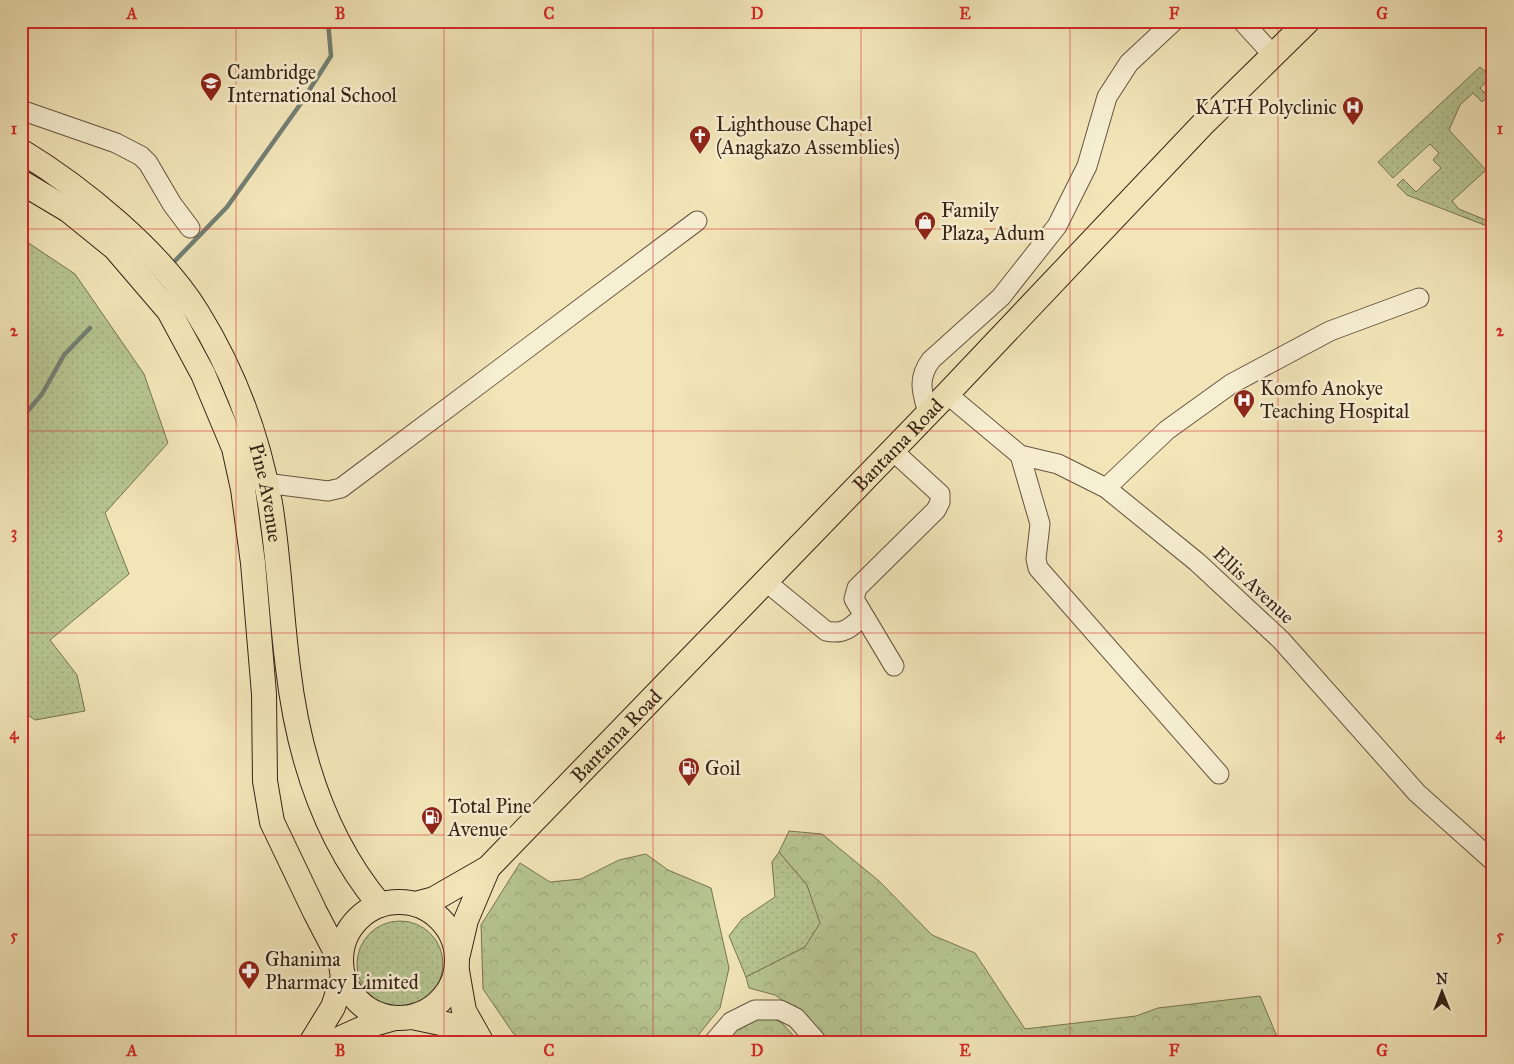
<svg xmlns="http://www.w3.org/2000/svg" width="1514" height="1064" font-family="'IM FELL Great Primer',serif">
<style>
.grass{fill:url(#grass-dots);stroke:#777454}
.forest{fill:url(#forest-crowns);stroke:#777454}
.lines{fill:none;stroke-linecap:round;stroke-linejoin:round}
.stream{stroke:#738075;stroke-width:4.5}
.minor-casing{stroke:#665340;stroke-width:21}
.major-casing{stroke:#372217;stroke-width:26}
.minor{stroke:#f7efd2;stroke-width:19}
.major{stroke:#f2e6b9;stroke-width:24}
.grid{fill:none;stroke:#d62828;stroke-width:1;stroke-opacity:0.55}
.labels{text-anchor:middle;stroke-width:5;stroke-linejoin:round;paint-order:stroke}
.poi-label{font-size:20px;fill:#372217;stroke:#f7efd2;text-anchor:start}
.street-label{font-size:20px;fill:#372217;stroke:#f7efd2}
.neatline{fill:none;stroke:#d62828;stroke-width:2}
.grid-label{font-size:16px;text-anchor:middle;font-weight:bold;fill:#d62828}
</style>
<defs>
<pattern id="grass-dots" width="8" height="8" patternUnits="userSpaceOnUse" patternTransform="scale(1.25)"><rect width="8" height="8" fill="#b7c692"/><path d="M2 2h.1M6 6h.1" fill="none" stroke="#9eaa7d" stroke-width="1.8" stroke-linecap="round"/></pattern>
<pattern id="forest-crowns" width="20" height="18" patternUnits="userSpaceOnUse" patternTransform="scale(1.25)"><rect width="20" height="18" fill="#b7c692"/><path d="M2 6a3 3 0 1 1 6 0M12 15a3 3 0 1 1 6 0" fill="none" stroke="#9eaa7d"/></pattern>
</defs>
<rect width="100%" height="100%" fill="#f2e6b9"/>
<filter id="stains"><feTurbulence type="fractalNoise" baseFrequency=".004" numOctaves="4"/><feColorMatrix values="0 0 0 0 .2 0 0 0 0 .09 0 0 0 0 .02 0 0 0 .5 -.17"/></filter>
<radialGradient id="worn" r=".72"><stop offset=".6" stop-color="#630" stop-opacity="0"/><stop offset="1" stop-color="#630" stop-opacity=".3"/></radialGradient>
<path class="grass" d="M1480 67 1492 77 1480 88 1488 96 1482 102 1473 93 1460 105 1449 130 1486 170 1452 201 1459 209 1493 223 1492 228 1407 195 1397 185 1403 179 1416 192 1441 168 1433 160 1439 153 1430 144 1393 178 1378 162Z
M21 238 75 274 144 374 168 443 105 513 129 574 50 640 77 675 85 711 35 720 21 710Z
M779 852 807 885 821 923 805 947 746 977 729 936 742 919 775 897 772 862Z
M357 964a43 43 0 1 1 86 0a43 43 0 1 1-86 0Z"/>
<path class="forest" d="M789 831 822 834 879 881 932 935 975 953 1025 1029 1136 1016 1158 1008 1260 996 1278 1039 1282 1043H825L792 1007 775 995 749 988 746 977 805 947 820 923 807 885 779 852Z
M646 854 668 870 711 888 729 968 720 1008 692 1043H524L513 1033 483 989 481 925 520 863 550 882 581 879 619 860Z
M768 1016 782 1023 800 1043H719L735 1024Z"/>
<g class="lines">
<path class="stream" d="M171 265 227 207 299 106 331 56 328 21
M21 419 42 394 64 355 90 328"/>
<g class="minor-casing">
<path id="minor" d="M1242 21 1273 55
M21 110 116 143 141 156 148 163 172 204 190 228
M947 394 1020 455 1058 464 1106 488 1197 562 1281 640 1417 793 1493 861
M928 413C922 392 917 379 931 360L1001 297 1057 226 1087 166 1107 97 1129 63 1174 21
M892 450 940 494V502L936 510 857 588 854 599 894 666
M1020 455 1040 524 1036 559 1038 568 1219 774
M265 483 328 491 341 488 697 221
M1106 488 1167 430 1231 384 1330 331 1419 298
M765 581 826 631C843 635 851 628 863 616
M713 1043 731 1022 755 1010H780L796 1018 818 1043"/>
</g>
<g class="major-casing">
<g id="major">
<path id="s1" d="M21 151C82 188 159 251 197 312 233 370 258 437 270 503 279 558 281 614 288 668 298 754 324 838 380 905"/>
<path d="M21 182 68 210 115 248 169 311 203 374 234 448 243 489 253 563 264 694 265 781 272 822 315 912 340 960"/>
<circle cx="399" cy="960" r="58"/>
<path id="s2" d="M415 904 434 899 488 868 947 394 1202 125 1308 21"/>
<path d="M458 954 466 920 488 868"/>
<path d="M457 971 464 1011 482 1043"/>
<path d="M412 1017 450 1025 480 1041"/>
<path d="M311 1043 333 1007 343 977"/>
<path d="M330 1043 370 1025 395 1018"/>
</g>
</g>
<use href="#minor" class="minor"/>
<use href="#major" class="major"/>
</g>
<path class="grid" d="M236 21V1043M444 21V1043M653 21V1043M861 21V1043M1070 21V1043M1278 21V1043M21 229H1493M21 431H1493M21 633H1493M21 835H1493"/>
<defs>
<g id="school-pin" transform="scale(1.125)"><path d="M0 17L-7.5 6A9.5 9.5 0 1 1 7.5 6Z" fill="#8f2418" stroke="#f7efd2"/><path d="M0-5L7-2L0 1L-7-2ZM-4 1L0 2.5L4 1V4Q0 6-4 4Z" fill="#fff"/></g>
<g id="hospital-pin" transform="scale(1.125)"><path d="M0 17L-7.5 6A9.5 9.5 0 1 1 7.5 6Z" fill="#8f2418" stroke="#f7efd2"/><path d="M-5-5h3v3.5h4V-5h3V5h-3V1.5h-4V5h-3Z" fill="#fff"/></g>
<g id="church-pin" transform="scale(1.125)"><path d="M0 17L-7.5 6A9.5 9.5 0 1 1 7.5 6Z" fill="#8f2418" stroke="#f7efd2"/><path d="M-1.2-6h2.4v3.5h3.3v2.4h-3.3V6h-2.4V-.1h-3.3v-2.4h3.3Z" fill="#fff"/></g>
<g id="shop-pin" transform="scale(1.125)"><path d="M0 17L-7.5 6A9.5 9.5 0 1 1 7.5 6Z" fill="#8f2418" stroke="#f7efd2"/><path d="M-5-2.5h2.3a2.7 3.5 0 0 1 5.4 0H5L5.5 6h-11ZM-1.5-2.5h3a1.5 2.3 0 0 0-3 0Z" fill="#fff"/></g>
<g id="fuel-pin" transform="scale(1.125)"><path d="M0 17L-7.5 6A9.5 9.5 0 1 1 7.5 6Z" fill="#8f2418" stroke="#f7efd2"/><path d="M-5.5-6h7V0h2V4h1.3V-2.5L3-4.5l.8-.8L6-3V5H2.5V1h-1V6h-7ZM-4.2-4.7v3.2H.2V-4.7Z" fill="#fff"/></g>
<g id="pharmacy-pin" transform="scale(1.125)"><path d="M0 17L-7.5 6A9.5 9.5 0 1 1 7.5 6Z" fill="#8f2418" stroke="#f7efd2"/><path d="M-2-6h4v4h4v4h-4v4h-4v-4h-4v-4h4Z" fill="#fff"/></g>
</defs>
<g fill-rule="evenodd">
<use href="#school-pin" x="211" y="83"/>
<use href="#hospital-pin" x="1353" y="107"/>
<use href="#church-pin" x="700" y="136"/>
<use href="#shop-pin" x="925" y="222"/>
<use href="#hospital-pin" x="1244" y="400"/>
<use href="#fuel-pin" x="689" y="768"/>
<use href="#fuel-pin" x="432" y="817"/>
<use href="#pharmacy-pin" x="249" y="971"/>
</g>
<g class="labels">
<g class="poi-label">
<text x="227" y="79">Cambridge<tspan x="227" dy="23">International School</tspan></text>
<text x="1337" y="114" text-anchor="end">KATH Polyclinic</text>
<text x="716" y="131">Lighthouse Chapel<tspan x="716" dy="23">(Anagkazo Assemblies)</tspan></text>
<text x="941" y="217">Family<tspan x="941" dy="23">Plaza, Adum</tspan></text>
<text x="1260" y="395">Komfo Anokye<tspan x="1260" dy="23">Teaching Hospital</tspan></text>
<text x="705" y="775">Goil</text>
<text x="448" y="813">Total Pine<tspan x="448" dy="23">Avenue</tspan></text>
<text x="265" y="966">Ghanima<tspan x="265" dy="23">Pharmacy Limited</tspan></text>
</g>
<g class="street-label">
<text dy="7" stroke="none"><textPath href="#s2" startOffset="671">Bantama Road</textPath></text>
<text dy="7" stroke="none"><textPath href="#s1" startOffset="435">Pine Avenue</textPath></text>
<text transform="translate(1254 585) rotate(43)" y="7">Ellis Avenue</text>
<text dy="7" stroke="none"><textPath href="#s2" startOffset="266">Bantama Road</textPath></text>
</g>
</g>
<rect width="1514" height="1064" fill="none" stroke="#f2e6b9" stroke-width="55"/>
<g transform="translate(1442 992)" stroke="#f7efd2" stroke-width="4" paint-order="stroke">
<path d="M0-4L9 19L0 12L-9 19Z" fill="#372217"/>
<text y="-8" font-size="14" font-weight="bold" text-anchor="middle" fill="#372217">N</text>
</g>
<rect x="28" y="28" width="1458" height="1008" class="neatline"/>
<g class="grid-label">
<text x="132" y="19">A</text>
<text x="340" y="19">B</text>
<text x="549" y="19">C</text>
<text x="757" y="19">D</text>
<text x="965" y="19">E</text>
<text x="1174" y="19">F</text>
<text x="1382" y="19">G</text>
<text x="14" y="134">1</text>
<text x="1500" y="134">1</text>
<text x="14" y="336">2</text>
<text x="1500" y="336">2</text>
<text x="14" y="538">3</text>
<text x="1500" y="538">3</text>
<text x="14" y="739">4</text>
<text x="1500" y="739">4</text>
<text x="14" y="941">5</text>
<text x="1500" y="941">5</text>
<text x="132" y="1056">A</text>
<text x="340" y="1056">B</text>
<text x="549" y="1056">C</text>
<text x="757" y="1056">D</text>
<text x="965" y="1056">E</text>
<text x="1174" y="1056">F</text>
<text x="1382" y="1056">G</text>
</g>
<rect width="100%" height="100%" filter="url(#stains)"/>
<rect width="100%" height="100%" fill="url(#worn)"/>
</svg>
